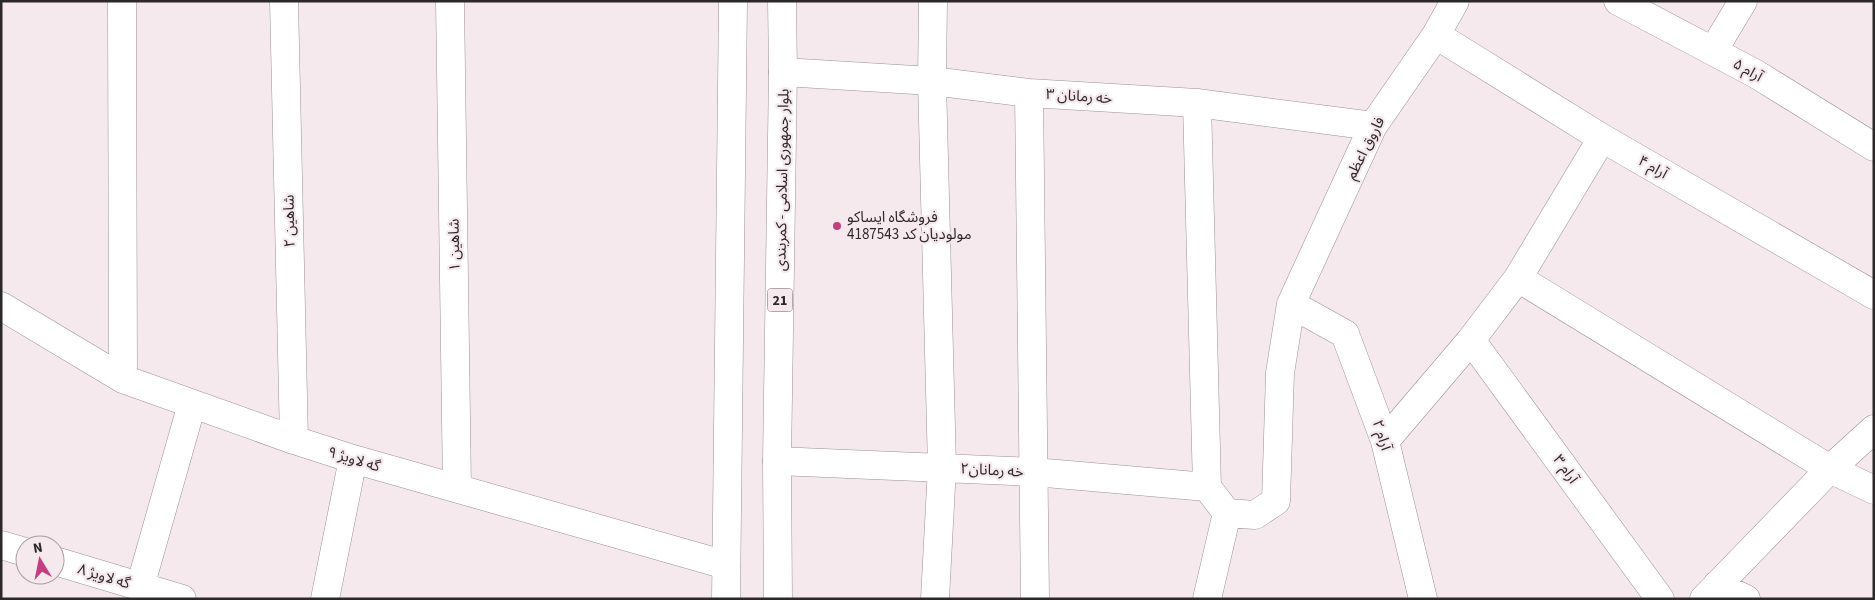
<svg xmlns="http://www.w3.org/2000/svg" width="1875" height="600" font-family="'Source Sans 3','Noto Sans Arabic',sans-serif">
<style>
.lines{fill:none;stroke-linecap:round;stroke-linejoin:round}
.minor-casing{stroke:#9c9195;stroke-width:29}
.major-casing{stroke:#9c9195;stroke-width:29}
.minor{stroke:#fff;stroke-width:28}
.major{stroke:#fff;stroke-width:28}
.poi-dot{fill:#c43f81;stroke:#f6e9ee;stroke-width:2}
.labels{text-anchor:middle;stroke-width:4.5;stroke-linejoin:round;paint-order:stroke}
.shield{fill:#f6e9ee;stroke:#696264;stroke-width:1}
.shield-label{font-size:14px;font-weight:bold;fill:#2c2829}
.street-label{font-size:15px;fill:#2c2829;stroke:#f6e9ee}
.poi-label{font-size:15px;fill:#2c2829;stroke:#f6e9ee;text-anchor:start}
</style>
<rect width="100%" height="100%" fill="#f6e9ee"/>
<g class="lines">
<g class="minor-casing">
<path id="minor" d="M122 1 123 379
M284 1 294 440
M450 1 457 488
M933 1 932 81 942 467 935 599
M1618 1 1756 74 1874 147
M1436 35 1602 138 1874 295
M1713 51 1743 1
M783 72 932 81 1029 93 1197 103 1373 126
M1029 93 1035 599
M1197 103 1207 487 1227 513 1255 515 1276 501 1280 373 1291 304 1373 126 1436 35 1455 1
M1518 278 1830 469 1874 490
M1291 304 1345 334 1385 441 1423 599
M1 306 123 379 294 440 353 459 726 565
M1471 340 1660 599
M1385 441 1471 340 1518 278 1602 138
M777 461 1034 472 1207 487
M1 545 25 552
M55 561 182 599
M1717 585 1746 599
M140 587 192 404
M325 599 353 459
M1207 599 1227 513
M1704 599 1830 469 1874 429"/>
</g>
<g class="major-casing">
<path id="major" d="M726 599 733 1
M778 599 777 461 783 72 782 1"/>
</g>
<use href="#minor" class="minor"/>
<use href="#major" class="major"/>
</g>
<circle class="poi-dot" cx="837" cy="226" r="5"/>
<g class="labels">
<rect class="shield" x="767.5" y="288.5" width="25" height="23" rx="4"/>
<g class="shield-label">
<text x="780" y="305">21</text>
</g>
<g class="street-label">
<text transform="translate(1748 70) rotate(30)" y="5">آرام ۵</text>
<text transform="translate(1079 96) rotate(4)" y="5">خه رمانان ۳</text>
<text transform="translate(1365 148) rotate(-63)" y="5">فاروق اعظم</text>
<text transform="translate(1653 167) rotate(30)" y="5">آرام ۴</text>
<text transform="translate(782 180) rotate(-89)" y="5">بلوار جمهوری اسلامی - کمربندی</text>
<text transform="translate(289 221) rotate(-91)" y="5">شاهین ۲</text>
<text transform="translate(454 245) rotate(-91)" y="5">شاهین ۱</text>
<text transform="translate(1382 435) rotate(72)" y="5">آرام ۲</text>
<text transform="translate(354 459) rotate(17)" y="5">گه لاویژ ۹</text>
<text transform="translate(1566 469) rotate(54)" y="5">آرام ۳</text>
<text transform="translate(992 470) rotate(3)" y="5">خه رمانان۲</text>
<text transform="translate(104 576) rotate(17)" y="5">گه لاویژ ۸</text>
</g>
<g class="poi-label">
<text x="847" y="222">فروشگاە ایساکو<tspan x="847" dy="17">مولودیان کد 4187543</tspan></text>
</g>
</g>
<rect width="1875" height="600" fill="none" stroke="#2c2829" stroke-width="5"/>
<g transform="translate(40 560) rotate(350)"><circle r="24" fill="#f6e9ee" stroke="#a59c9f"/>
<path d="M0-4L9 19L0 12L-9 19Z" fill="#c43f81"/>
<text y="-8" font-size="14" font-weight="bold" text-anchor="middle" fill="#2c2829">N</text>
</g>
</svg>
